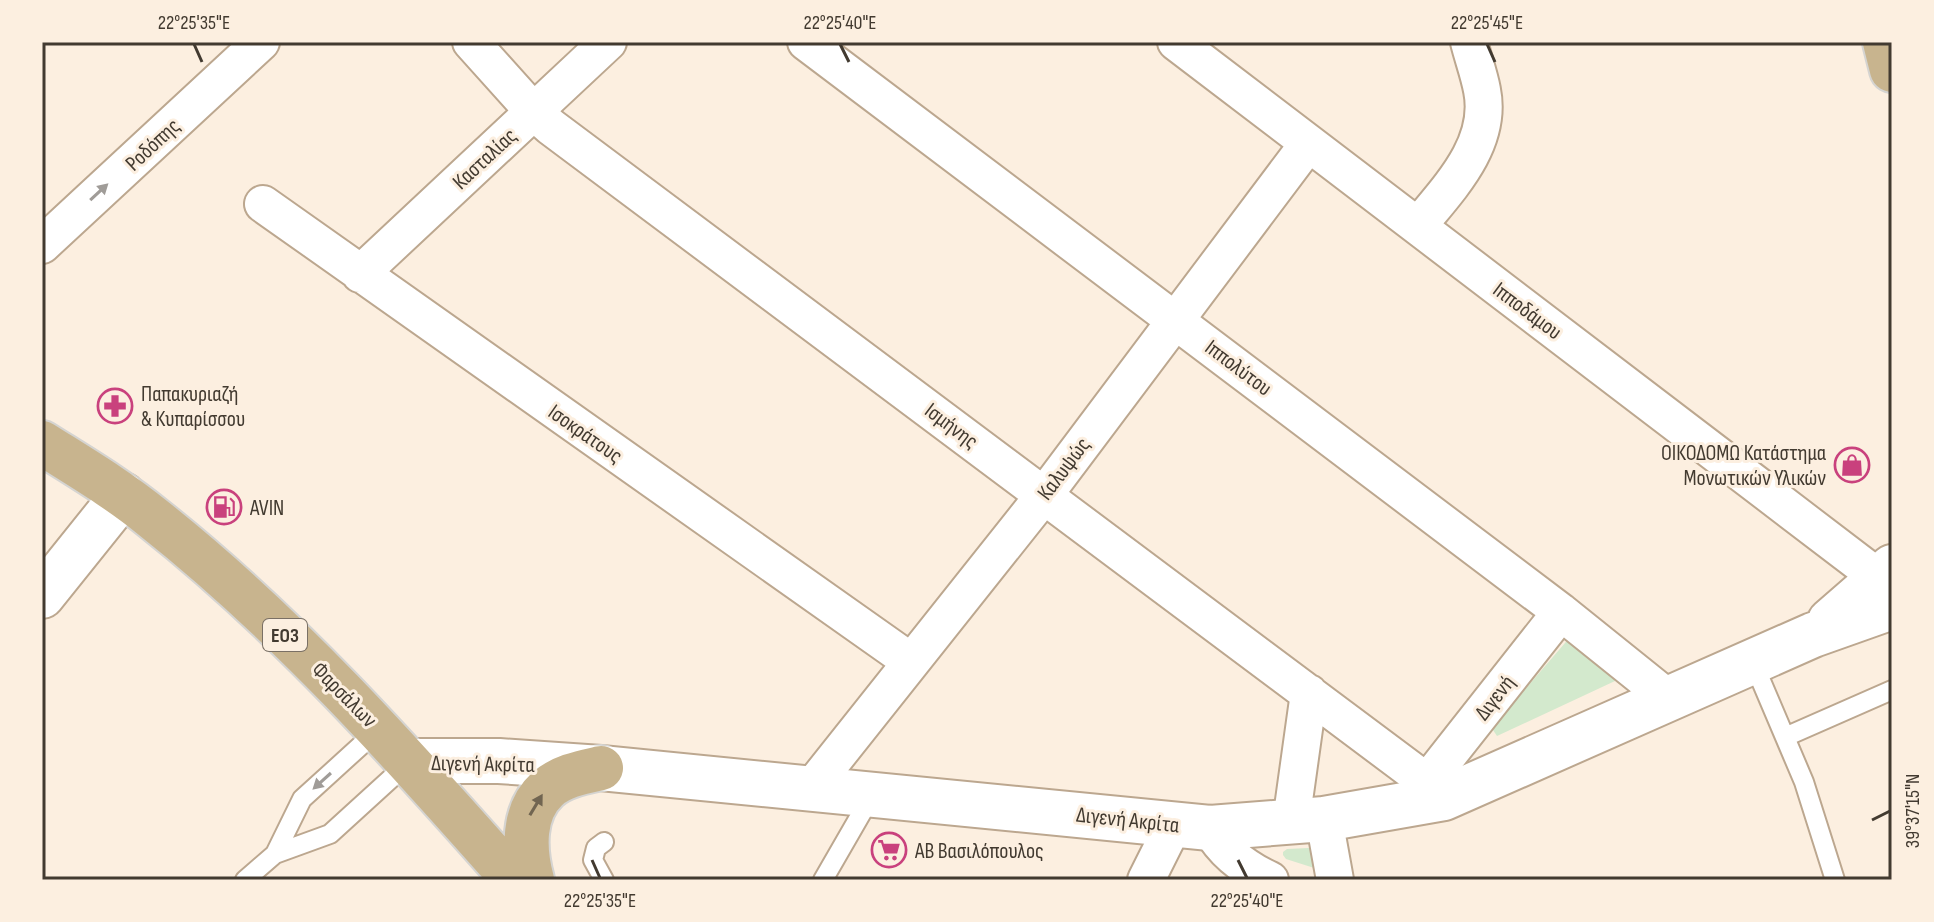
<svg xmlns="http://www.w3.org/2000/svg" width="1934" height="922" font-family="'Sofia Sans Condensed',sans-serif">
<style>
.green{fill:#d3e9cd}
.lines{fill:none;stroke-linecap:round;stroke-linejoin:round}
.service-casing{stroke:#bca78f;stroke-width:22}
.minor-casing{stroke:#bca78f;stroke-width:40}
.tertiary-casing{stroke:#bca78f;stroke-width:48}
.secondary-casing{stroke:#bca78f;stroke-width:48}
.primary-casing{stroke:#d5d4d1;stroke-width:48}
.service{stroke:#fff;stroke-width:18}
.minor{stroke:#fff;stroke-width:36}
.tertiary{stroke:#fff;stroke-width:44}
.secondary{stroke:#fff;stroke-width:44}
.primary{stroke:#c8b48e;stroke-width:44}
.oneway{fill:#a09c98}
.oneway2{fill:#716551}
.ticks{fill:none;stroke:#423a30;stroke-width:3}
.labels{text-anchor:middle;stroke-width:6;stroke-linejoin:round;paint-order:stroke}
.shield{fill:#fcefe0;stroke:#7a7065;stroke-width:2}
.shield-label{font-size:20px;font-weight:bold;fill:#423a30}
.street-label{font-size:22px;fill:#423a30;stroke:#fcefe0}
.poi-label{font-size:22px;fill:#423a30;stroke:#fcefe0;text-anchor:start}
.neatline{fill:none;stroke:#423a30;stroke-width:3}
.ticks-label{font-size:20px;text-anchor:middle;fill:#423a30}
</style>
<rect width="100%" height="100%" fill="#fcefe0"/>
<path class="green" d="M1571 636 1609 666 1615 681 1497 736 1493 730 1495 724Z
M1330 847 1333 874 1286 859 1283 855V852L1287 849Z"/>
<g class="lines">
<g class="service-casing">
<path id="service" d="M1753 662 1804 782 1835 880
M1785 737 1892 690
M275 854 302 799 379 729
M245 880 275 854 330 834 409 762
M604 880 593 860 596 848 604 842
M823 880 872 795"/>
</g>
<g class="minor-casing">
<path id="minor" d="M471 42 533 111 551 127 1427 782 1444 798
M806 42 1561 612 1668 698
M1176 42 1879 578
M263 204 910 661
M1418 226C1449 188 1493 144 1482 90 1479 74 1473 58 1469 42
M42 245 261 42
M360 274 608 42
M1427 782 1561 612
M812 787 1045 494 1308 144
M1324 819 1335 880
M1291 822 1309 693
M1210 828C1223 852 1246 869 1270 880
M1146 880 1174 824"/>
</g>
<g class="tertiary-casing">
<path id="tertiary" d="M42 596 123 495"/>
</g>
<g class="secondary-casing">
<path id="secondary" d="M1830 621 1892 567
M409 761H499L601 768 1210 828 1324 819 1444 798 1813 635 1892 607"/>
</g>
<g class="primary-casing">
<path id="primary" d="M1885 42 1892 70
M42 443C80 467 119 490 153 518 287 624 401 752 514 880
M532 880C524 850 522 812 547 789 561 776 583 772 601 768"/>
</g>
<use href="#service" class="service"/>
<use href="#minor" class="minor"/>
<use href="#tertiary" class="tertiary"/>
<use href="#secondary" class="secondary"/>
<use href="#primary" class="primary"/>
</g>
<defs><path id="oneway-solid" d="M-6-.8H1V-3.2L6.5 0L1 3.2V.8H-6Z" transform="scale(2)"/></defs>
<g class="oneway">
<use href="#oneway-solid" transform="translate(99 192) rotate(-43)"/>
<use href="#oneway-solid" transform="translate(322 781) rotate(138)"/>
</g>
<use class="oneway2" href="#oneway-solid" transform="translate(536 805) rotate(-59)"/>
<path class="ticks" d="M194 44 202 62M840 44 849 62M1487 44 1495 62M1872 820 1890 811M592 860 600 878M1238 860 1247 878"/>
<defs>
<g id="pharmacy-ring" transform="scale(1.8)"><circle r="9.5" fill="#fcefe0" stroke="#c9417d" stroke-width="1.5"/><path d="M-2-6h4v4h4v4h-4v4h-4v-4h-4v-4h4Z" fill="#c9417d"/></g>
<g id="shop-ring" transform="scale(1.8)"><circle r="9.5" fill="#fcefe0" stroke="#c9417d" stroke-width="1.5"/><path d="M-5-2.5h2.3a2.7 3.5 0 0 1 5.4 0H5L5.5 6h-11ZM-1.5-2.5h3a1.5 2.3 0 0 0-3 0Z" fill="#c9417d"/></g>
<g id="fuel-ring" transform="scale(1.8)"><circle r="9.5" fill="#fcefe0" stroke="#c9417d" stroke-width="1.5"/><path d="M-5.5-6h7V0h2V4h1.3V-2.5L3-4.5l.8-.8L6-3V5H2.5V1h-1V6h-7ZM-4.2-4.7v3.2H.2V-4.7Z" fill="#c9417d"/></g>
<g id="supermarket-ring" transform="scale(1.8)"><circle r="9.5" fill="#fcefe0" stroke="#c9417d" stroke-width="1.5"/><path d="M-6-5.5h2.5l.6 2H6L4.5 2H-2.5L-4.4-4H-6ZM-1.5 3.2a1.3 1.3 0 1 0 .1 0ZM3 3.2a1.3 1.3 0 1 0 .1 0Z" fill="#c9417d"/></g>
</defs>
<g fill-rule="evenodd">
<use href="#pharmacy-ring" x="115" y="406"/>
<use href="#shop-ring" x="1852" y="465"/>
<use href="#fuel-ring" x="224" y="507"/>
<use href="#supermarket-ring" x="889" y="850"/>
</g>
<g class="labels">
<rect class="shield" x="263" y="619" width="44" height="32" rx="6"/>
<g class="shield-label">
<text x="285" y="642">ΕΟ3</text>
</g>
<g class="street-label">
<text transform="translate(152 144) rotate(-43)" y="8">Ροδόπης</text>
<text transform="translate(484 158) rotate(-43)" y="8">Κασταλίας</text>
<text transform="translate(1528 310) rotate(37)" y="8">Ιπποδάμου</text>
<text transform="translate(1239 367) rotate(37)" y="8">Ιππολύτου</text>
<text transform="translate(952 425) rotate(37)" y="8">Ισμήνης</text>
<text transform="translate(586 433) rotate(35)" y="8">Ισοκράτους</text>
<text transform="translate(1063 468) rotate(-53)" y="8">Καλυψώς</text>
<text transform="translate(345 694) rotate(45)" y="8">Φαρσάλων</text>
<text transform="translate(1494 697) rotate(-52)" y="8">Διγενή</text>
<text transform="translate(483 763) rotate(1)" y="8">Διγενή Ακρίτα</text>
<text transform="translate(1128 819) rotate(6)" y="8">Διγενή Ακρίτα</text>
</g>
<g class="poi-label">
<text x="141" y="401">Παπακυριαζή<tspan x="141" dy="25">&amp; Κυπαρίσσου</tspan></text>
<text x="1826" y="460" text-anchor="end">ΟΙΚΟΔΟΜΩ Κατάστημα<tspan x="1826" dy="25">Μονωτικών Υλικών</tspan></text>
<text x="250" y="515">AVIN</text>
<text x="915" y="858">ΑΒ Βασιλόπουλος</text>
</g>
</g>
<rect width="1934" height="922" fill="none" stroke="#fcefe0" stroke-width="88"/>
<rect x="44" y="44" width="1846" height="834" class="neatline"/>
<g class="ticks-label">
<text x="194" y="29">22°25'35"E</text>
<text x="840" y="29">22°25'40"E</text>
<text x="1487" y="29">22°25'45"E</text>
<text transform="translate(1912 811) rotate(-90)" y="7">39°37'15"N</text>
<text x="600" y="907">22°25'35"E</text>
<text x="1247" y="907">22°25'40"E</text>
</g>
</svg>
